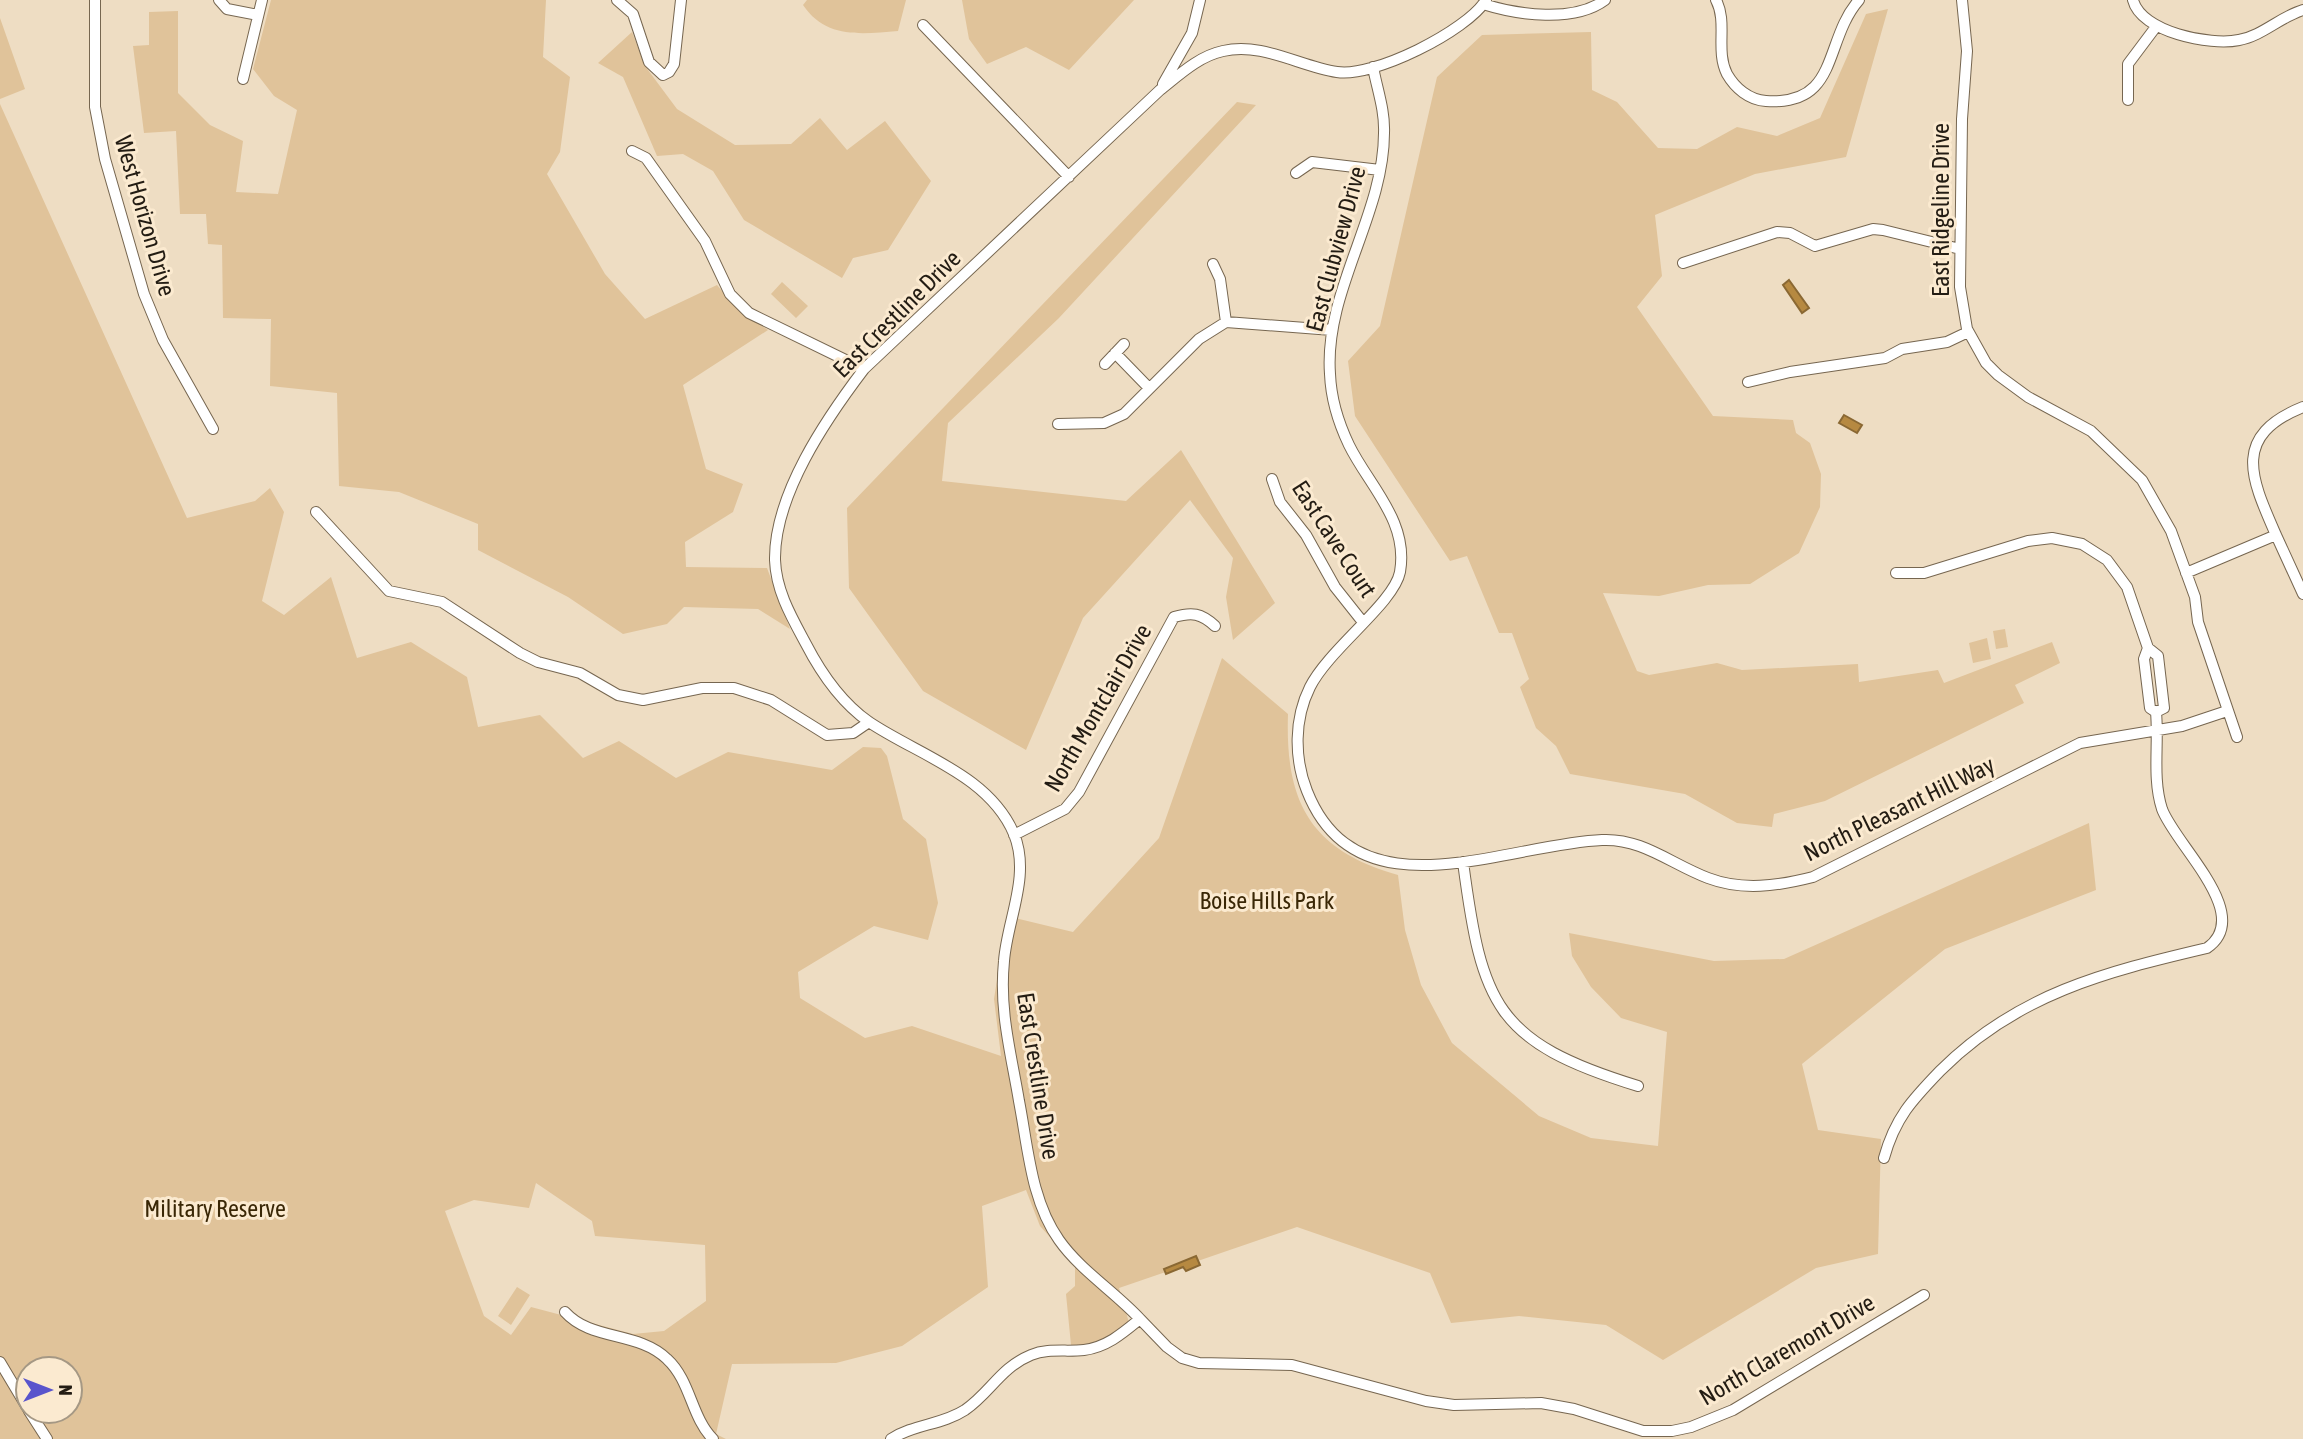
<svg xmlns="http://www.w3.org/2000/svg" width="2303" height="1439" font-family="'Asap Condensed',sans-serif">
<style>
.green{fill:#e0c39a;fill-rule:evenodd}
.water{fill:#b68941;stroke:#8a6833;stroke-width:2}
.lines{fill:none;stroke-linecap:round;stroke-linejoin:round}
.minor-casing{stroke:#766650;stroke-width:12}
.minor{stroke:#fff;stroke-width:10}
.labels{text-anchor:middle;stroke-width:6;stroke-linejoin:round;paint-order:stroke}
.street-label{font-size:24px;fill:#231c13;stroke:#fbead0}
.park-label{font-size:24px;fill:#3a2706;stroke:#fbead0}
</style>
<rect width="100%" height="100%" fill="#eeddc3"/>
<path class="green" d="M271 0H546L543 57 570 77 560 152 547 174 605 274 645 319 717 285 738 310 768 330 683 385 706 469 743 484 733 512 685 542 686 567 767 568 790 629 758 609 684 607 667 624 623 634 568 597 478 550V524L399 492 339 486 337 393 270 386 271 319 223 318 222 245 208 244 206 214H180L176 131 144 133 133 46 149 45V12L178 11V93L210 125 243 141 236 192 278 194 297 110 274 96 253 69Z
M807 0H906L898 31C861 34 826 39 803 5Z
M962 0H1134L1069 70 1026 47 987 64 969 39Z
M1888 9 1846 157 1755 174 1655 215 1662 276 1637 307 1713 416 1793 420 1796 433 1810 443 1821 474 1820 507 1799 553 1750 584 1708 585 1659 596 1603 593 1637 671 1649 675 1717 663 1742 670 1858 664 1859 682 1938 670 1944 683 2052 642 2060 663 2015 685 2024 703 1825 801 1774 814 1772 827 1737 823 1685 794 1570 774 1556 746 1536 728 1520 687 1529 679 1512 633H1499L1467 556 1450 561 1355 416 1348 361 1380 326 1437 77 1482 35 1591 32 1592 90 1617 102 1658 148 1697 149 1737 127 1777 136 1820 118 1866 14Z
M0 18 25 89 0 99Z
M632 32 645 66 677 109 735 145 791 144 820 118 847 150 885 121 931 181 888 250 853 258 842 278 744 220 713 171 683 154 657 156 623 77 598 63Z
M1237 102 1256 105 1059 318 948 423 942 481 1126 501 1181 450 1275 603 1233 640 1226 597 1233 558 1190 500 1083 618 1026 750 923 691 849 588 847 508Z
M0 104 187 518 255 501 270 488 284 512 262 601 284 615 331 577 357 658 411 642 467 677 478 727 540 715 583 758 619 741 676 778 728 752 832 770 863 747 881 748 887 756 903 819 926 839 938 903 928 940 874 926 798 972 800 998 865 1038 912 1026 1001 1056 994 999 1007 916 1073 932 1159 838 1222 658 1288 714C1285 802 1310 850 1398 875L1405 930 1421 985 1452 1043 1539 1116 1591 1138 1658 1146 1667 1032 1621 1018 1591 987 1572 956 1569 933 1714 961 1784 959 2089 823 2096 890 1945 949 1802 1064 1818 1130 1881 1139 1878 1254 1816 1268 1663 1360 1606 1325 1519 1316 1451 1323 1430 1273 1297 1227 1119 1288 1132 1333 1092 1354 1072 1355 1066 1294 1075 1286V1265L1040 1226 1026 1190 982 1206 988 1287 902 1346 836 1363 732 1364 716 1434 726 1439H0ZM536 1183 592 1221 595 1236 705 1245 706 1301 664 1331 633 1334 531 1307 511 1335 484 1316 445 1211 474 1200 529 1208ZM28 1369H70V1411H28Z
M782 282 808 306 796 318 771 294Z
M2005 629 2008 647 1996 649 1993 631Z
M1987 638 1991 659 1973 663 1969 643Z
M517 1287 530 1295 511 1325 498 1316Z"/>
<path class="water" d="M1789 280 1809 308 1802 313 1783 285Z
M1844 415 1862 425 1857 433 1839 423Z
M1196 1256 1200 1265 1186 1271 1183 1267 1166 1274 1164 1269Z"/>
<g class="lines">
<g class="minor-casing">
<path id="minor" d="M95 0V107L105 159 144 294 163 340 213 429
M219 0 227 9 258 15
M617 0 633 14 649 62 663 75 669 72 674 64 681 0
M1716 0C1728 23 1715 50 1727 74 1735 88 1749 100 1766 101 1840 106 1823 41 1859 0
M1962 0 1967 51 1962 119 1960 287 1967 329 1986 363 1998 375 2028 397 2091 431 2142 480 2171 531 2195 597 2198 622 2237 737
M2133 0C2141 32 2210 46 2239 40 2262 36 2280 17 2303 10
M1483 4C1518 15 1574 23 1605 0
M923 25 1069 177
M1373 67C1377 89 1385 110 1384 133 1384 215 1324 291 1330 374 1331 399 1338 422 1349 445 1369 486 1409 521 1400 572 1394 603 1329 649 1310 687 1294 719 1294 758 1307 791 1357 918 1505 844 1602 840 1642 838 1671 864 1708 878 1742 891 1778 886 1813 877L2080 743 2182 726 2227 711
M243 79 262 0
M1163 84 1192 33 1200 0
M2128 100V64L2155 28
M632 151 646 158 705 241 730 294 749 313 864 369
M1296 173 1312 162 1380 170
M1683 263 1777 232 1790 233 1815 246 1873 229 1883 230 1960 249
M1213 264 1220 279 1226 322
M1115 353 1149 388
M1105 364 1124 344
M1748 382 1790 372 1885 358 1902 349 1947 342 1968 332
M1058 424 1104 423 1124 414 1199 339 1226 322 1332 330
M1272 479 1280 502 1306 535 1335 587 1362 621
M316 512 389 591 442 602 520 653 538 662 580 673 618 695 643 700 702 688H734L771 700 827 735 853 733 869 722
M2276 535 2303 594
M1896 573H1924L2028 541 2052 538 2082 544 2107 560 2127 587 2148 648
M2186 573 2276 535C2251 478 2231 436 2303 407
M1014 835 1065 809 1079 792 1174 617C1192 612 1201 613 1215 626
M1463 862C1482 1005 1495 1042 1638 1086
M1884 1158C1895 1118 1912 1100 1940 1071 2017 994 2105 972 2207 948 2255 915 2175 845 2162 809 2152 778 2159 744 2156 712L2150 708 2144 659 2148 648 2158 656 2164 708 2156 712
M565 1312C591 1341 638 1331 667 1359 691 1381 691 1417 713 1439
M1140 1319C1115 1292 1080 1270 1059 1240 1031 1201 1028 1147 1019 1101 1011 1053 999 1011 1004 961 1007 920 1031 876 1014 834 989 775 918 755 869 722 842 703 821 673 806 644 792 618 776 591 775 560 774 495 826 419 864 369L1160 90C1179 75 1199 56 1223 51 1262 42 1299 66 1337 72 1373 78 1467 31 1486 0
M0 1362 28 1409
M29 1411 47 1439
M891 1439C914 1424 942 1425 965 1410 991 1392 1000 1368 1031 1355 1048 1348 1066 1352 1084 1350 1107 1347 1123 1333 1140 1319L1167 1347 1182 1358 1199 1363 1292 1365 1426 1401 1454 1405 1541 1403 1574 1409 1643 1431H1672L1691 1427 1733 1410 1924 1295"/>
</g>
<use href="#minor" class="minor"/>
</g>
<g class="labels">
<g class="street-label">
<text transform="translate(1941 210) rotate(-90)" y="8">East Ridgeline Drive</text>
<text transform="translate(145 216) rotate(74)" y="8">West Horizon Drive</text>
<text transform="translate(1336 249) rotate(-75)" y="8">East Clubview Drive</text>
<text transform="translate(897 314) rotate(-45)" y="8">East Crestline Drive</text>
<text transform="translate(1334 539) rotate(57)" y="8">East Cave Court</text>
<text transform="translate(1098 708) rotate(-60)" y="8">North Montclair Drive</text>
<text transform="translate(1899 809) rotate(-26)" y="8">North Pleasant Hill Way</text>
<text transform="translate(1038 1076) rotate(81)" y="8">East Crestline Drive</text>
<text transform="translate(1787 1350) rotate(-30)" y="8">North Claremont Drive</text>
</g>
<g class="park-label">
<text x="1267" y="909">Boise Hills Park</text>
<text x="215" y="1217">Military Reserve</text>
</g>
</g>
<g transform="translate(49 1390) rotate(90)"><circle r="33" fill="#fbead0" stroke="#a59884" stroke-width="2"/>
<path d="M0-5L12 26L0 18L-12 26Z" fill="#5954cc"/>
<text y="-10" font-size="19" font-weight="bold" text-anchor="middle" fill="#231c13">N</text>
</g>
</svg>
